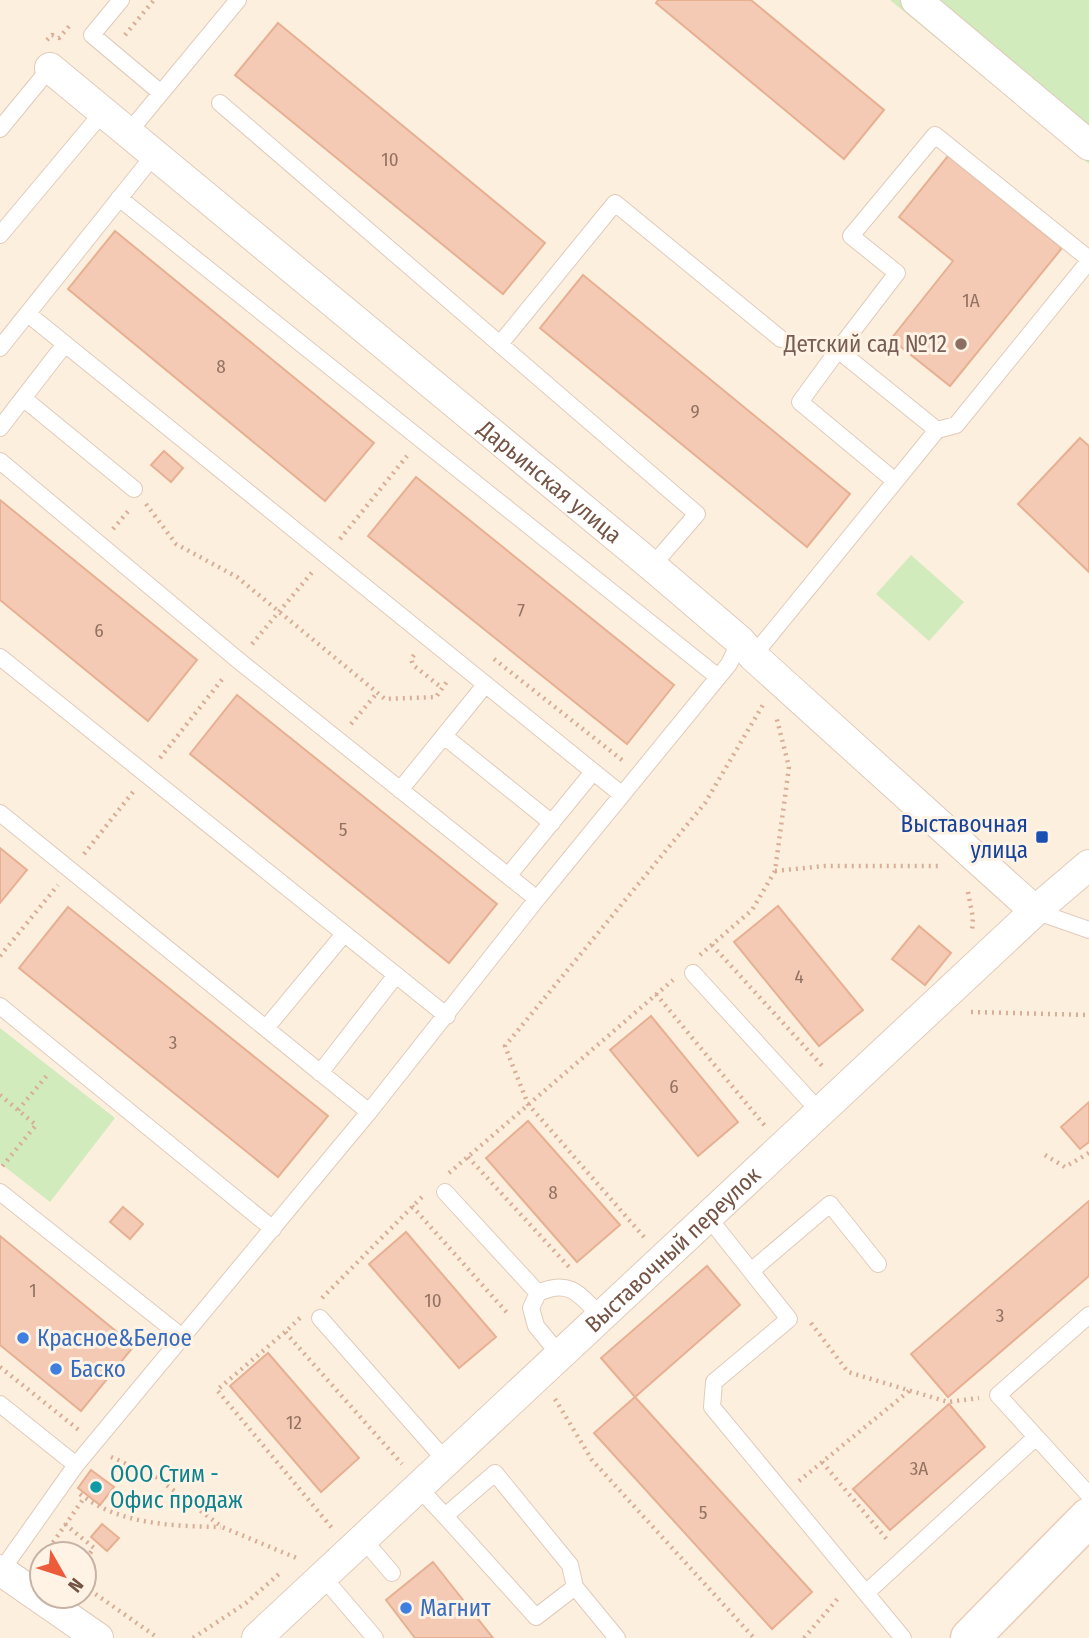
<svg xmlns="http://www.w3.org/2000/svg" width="1089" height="1638" font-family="'Fira Sans Condensed',sans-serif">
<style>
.green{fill:#d1ebbc}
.building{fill:#f4cab4;stroke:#e7b093;stroke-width:2}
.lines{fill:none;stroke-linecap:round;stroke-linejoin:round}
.lane-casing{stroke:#e1cbba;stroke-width:18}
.street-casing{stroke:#e1cbba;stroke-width:32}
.secondary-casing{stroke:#e9cdb9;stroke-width:41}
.path{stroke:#d8ae98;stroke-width:4.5;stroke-dasharray:2 5;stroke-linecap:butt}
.lane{stroke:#fff;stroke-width:16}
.street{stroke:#fff;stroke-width:30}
.secondary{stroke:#fff;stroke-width:38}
.education-dot{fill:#8d6e63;stroke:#fff3e5;stroke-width:2.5}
.transit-dot{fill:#1a4fb4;stroke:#fff3e5;stroke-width:2.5}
.shop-dot{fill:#3f7fe0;stroke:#fff3e5;stroke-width:2.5}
.culture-dot{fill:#0f9aa8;stroke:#fff3e5;stroke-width:2.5}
.labels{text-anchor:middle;stroke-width:6;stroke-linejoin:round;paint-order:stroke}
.number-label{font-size:19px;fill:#947261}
.education-label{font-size:23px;fill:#785e54;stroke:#fff3e5;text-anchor:end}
.street-label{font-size:23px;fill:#745445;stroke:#fff3e5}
.transit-label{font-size:23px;fill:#164399;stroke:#fff3e5;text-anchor:end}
.shop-label{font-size:23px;fill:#366cbe;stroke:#fff3e5;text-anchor:start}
.culture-label{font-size:23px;fill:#0d838f;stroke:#fff3e5;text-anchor:start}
</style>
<rect width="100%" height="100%" fill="#fdefdd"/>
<path class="green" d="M890 0H1089V164Z
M911 555 964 602 929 641 876 594Z
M0 1028 115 1118 50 1202 0 1163Z"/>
<path class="building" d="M658 0H751L884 110 844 159 656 3Z
M278 23 545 243 503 294 235 75Z
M948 156 1062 248 950 386 891 339 953 261 899 217Z
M115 231 374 443 325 501 68 289Z
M583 275 850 494 807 547 540 328Z
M1080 438 1089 446V572L1018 504Z
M164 451 183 468 171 482 151 465Z
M416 477 674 685 627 744 368 536Z
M0 500 197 660 148 721 0 600Z
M237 695 497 904 449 963 190 754Z
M0 848 27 870 0 903Z
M778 906 863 1010 819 1046 734 942Z
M68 907 328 1116 278 1177 19 968Z
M919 926 951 953 925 985 892 959Z
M651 1016 738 1122 698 1156 610 1050Z
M1089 1102V1142L1080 1149 1061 1127Z
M528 1121 620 1225 577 1262 486 1158Z
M1089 1201V1276L948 1397 911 1354Z
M123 1207 143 1224 130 1239 110 1222Z
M406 1232 496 1337 459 1368 369 1264Z
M0 1236 134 1346 81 1411 0 1345Z
M707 1266 740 1305 635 1397 601 1358Z
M268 1353 359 1458 321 1492 230 1386Z
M635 1397 812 1592 772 1629 594 1433Z
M949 1404 985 1447 890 1530 853 1489Z
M91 1470 114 1487 100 1505 78 1488Z
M102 1524 119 1538 107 1551 91 1537Z
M433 1562 493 1638H415L386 1600Z"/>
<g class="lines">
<g class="lane-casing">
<path id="lane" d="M121 0 92 35 161 93
M220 103 697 514 652 566
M0 129 50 68
M128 133 238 0
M119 198 718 677
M0 235 103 112
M28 314 621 794
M500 344 615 203 781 339
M0 348 154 155
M838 350 800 402 895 481
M23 398 134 489
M0 428 65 344
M937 430 838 350 897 273 851 236 935 135 1089 259
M0 461 238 660 537 899 369 1112
M753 656 937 430 956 425 1089 261
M0 657 447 1016
M444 736 552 823
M400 790 485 685
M0 813 369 1112 76 1465 1 1571
M508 876 593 772
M537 899 729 664 740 641
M1035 911 1089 930
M693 973 820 1112
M0 1006 273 1229
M266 1028 344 934
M320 1073 396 975
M0 1192 181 1336
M445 1192 538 1293
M708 1217 789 1319 714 1382 712 1407 903 1638
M751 1271 830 1204 878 1264
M1089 1315 998 1395 1089 1495
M320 1318 446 1461
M560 1355 536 1326 531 1308 538 1293C570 1278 580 1295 601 1317
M0 1404 76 1465
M418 1487 445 1516
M363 1539 392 1573
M323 1577 375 1638
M575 1587 536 1617 445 1516 495 1473 570 1565 575 1587 617 1638
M866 1593 1036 1437"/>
</g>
<g class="street-casing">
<g id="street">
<path d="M916 0 1089 145"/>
<path id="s1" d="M50 68 652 566 740 641 753 656 1035 911"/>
<path d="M0 1570 98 1638"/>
<path id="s2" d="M257 1638 1035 911 1089 865"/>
</g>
</g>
<g class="secondary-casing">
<path id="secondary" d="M970 1638 1089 1517"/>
</g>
<path class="path" d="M125 35 154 0
M47 40 52 35 59 38 71 24
M146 504 176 544 237 577 385 699 436 697 448 680
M113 529 130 509
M340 539 407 456
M252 644 314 570
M414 655 411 659 413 665 442 688
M494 659 622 760
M351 724 377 693
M160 758 224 677
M84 854 133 792
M775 871 824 866H942
M968 892 973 918 972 931
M712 945 825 1069
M700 955 752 910 775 871 789 767 776 716
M0 956 58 885
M656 994 765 1126
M971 1012 1089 1015
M0 1095 36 1125 0 1169
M18 1110 49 1073
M1045 1155 1065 1167 1089 1153
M468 1157 569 1267
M449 1173 673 980
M412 1206 509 1315
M644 1237 528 1104 505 1046 705 803 764 703
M322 1298 424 1195
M300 1318 285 1332 402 1464
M811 1323 848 1372 948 1402 979 1398
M285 1332 217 1390 332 1528
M0 1367 80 1431
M555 1399 592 1460 754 1638
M111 1457 156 1477 222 1527 299 1559
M822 1462 889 1542
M799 1481 909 1391
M80 1494C120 1525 173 1526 221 1527
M65 1524 94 1548 84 1561
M45 1554 84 1498
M84 1586 158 1638
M193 1638 246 1603 279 1574
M804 1638 840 1596"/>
<use href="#lane" class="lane"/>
<use href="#street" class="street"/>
<use href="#secondary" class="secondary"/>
</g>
<circle class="education-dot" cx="961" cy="344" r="7"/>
<rect class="transit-dot" x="1035" y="830" width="14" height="14" rx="3.5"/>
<g class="shop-dot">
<circle cx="23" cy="1338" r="7"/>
<circle cx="56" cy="1369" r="7"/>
<circle cx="406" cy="1608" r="7"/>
</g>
<circle class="culture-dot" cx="96" cy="1487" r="7"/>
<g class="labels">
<g class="number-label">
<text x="390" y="166">10</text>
<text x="971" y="307">1А</text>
<text x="221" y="373">8</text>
<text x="695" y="418">9</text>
<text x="521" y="617">7</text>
<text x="99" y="637">6</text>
<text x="343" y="836">5</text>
<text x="799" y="983">4</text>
<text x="173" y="1049">3</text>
<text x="674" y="1093">6</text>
<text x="553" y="1199">8</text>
<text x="33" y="1297">1</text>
<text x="433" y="1307">10</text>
<text x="1000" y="1322">3</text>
<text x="294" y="1429">12</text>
<text x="919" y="1475">3А</text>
<text x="703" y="1519">5</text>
</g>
<g class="education-label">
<text x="947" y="352">Детский сад №12</text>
</g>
<g class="street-label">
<text dy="8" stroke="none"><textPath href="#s1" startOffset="649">Дарьинская улица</textPath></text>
<text dy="8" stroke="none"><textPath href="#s2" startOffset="569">Выставочный переулок</textPath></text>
</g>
<g class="transit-label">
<text x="1028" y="832">Выставочная<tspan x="1028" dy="26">улица</tspan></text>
</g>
<g class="shop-label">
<text x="37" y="1346">Красное&amp;Белое</text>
<text x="70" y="1377">Баско</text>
<text x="420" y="1616">Магнит</text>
</g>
<g class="culture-label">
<text x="110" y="1482">ООО Стим -<tspan x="110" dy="26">Офис продаж</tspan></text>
</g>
</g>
<g transform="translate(63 1575) rotate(129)"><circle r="33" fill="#fff3e5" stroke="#c7b3a5" stroke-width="2"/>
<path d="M0-5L12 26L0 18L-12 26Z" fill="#ee5b3b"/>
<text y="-10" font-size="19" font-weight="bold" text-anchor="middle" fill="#745445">N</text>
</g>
</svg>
